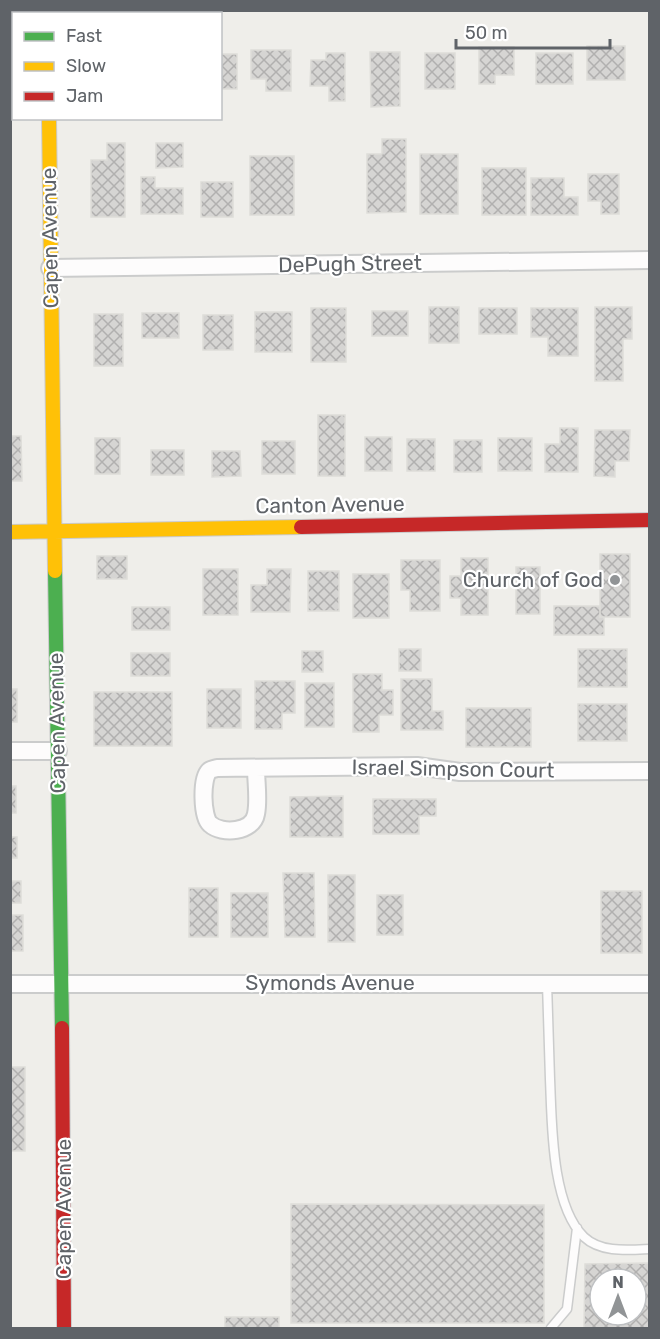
<svg xmlns="http://www.w3.org/2000/svg" width="660" height="1339" font-family="Rubik,sans-serif">
<style>
.building{fill:url(#building-cross-hatch);stroke:#deddd9;stroke-width:1.5;fill-rule:evenodd}
.lines{fill:none;stroke-linecap:round;stroke-linejoin:round}
.lane-casing{stroke:#cbcccc;stroke-width:11}
.street-casing{stroke:#cbcccc;stroke-width:20}
.fast-casing{stroke:#cacacb;stroke-width:16}
.slow-casing{stroke:#cacacb;stroke-width:16}
.jam-casing{stroke:#cacacb;stroke-width:16}
.lane{stroke:#fdfcfc;stroke-width:8}
.street{stroke:#fdfcfc;stroke-width:16}
.fast{stroke:#4caf50;stroke-width:14}
.slow{stroke:#ffc107;stroke-width:14}
.jam{stroke:#c62828;stroke-width:14}
.poi-dot{fill:#919496;stroke:#fff;stroke-width:2}
.labels{text-anchor:middle;stroke-width:4.5;stroke-linejoin:round;paint-order:stroke}
.street-label{font-size:21px;fill:#5f6368;stroke:#fff}
.poi-label{font-size:21px;fill:#5f6368;stroke:#fff;text-anchor:end}
</style>
<defs>
<pattern id="building-cross-hatch" width="8" height="8" patternUnits="userSpaceOnUse" patternTransform="scale(1.5)"><rect width="8" height="8" fill="#d6d5d3"/><path d="M0 0l8 8M0 8l8-8" fill="none" stroke="#b1b0af"/></pattern>
</defs>
<rect width="100%" height="100%" fill="#efeeea"/>
<path class="building" d="M587 46H625V80H587Z
M479 47H514V75H495V84H479Z
M251 50H291V91H266V79H251Z
M370 52H400V106L371 107Z
M326 53H345V101H329V86H310L311 60H326Z
M425 53H455V89H425Z
M536 53H573V84H536Z
M220 54H237V89H220Z
M382 139H406V212L367 213V154H382Z
M107 143H125V217H91V160H107Z
M156 143H183V167L156 168Z
M420 154H458V214H420Z
M250 156H294V215H250Z
M482 168H526V215H482Z
M588 174H619V214H601V201H588Z
M141 177H155V188H183V214H141Z
M531 178H564V197H578V215H531Z
M201 182H233V217H201Z
M429 307H459V343H429Z
M595 307H632V339H623V381H595Z
M311 308H346V362H311Z
M479 308H517V334H479Z
M531 308H578V356H548V337H531Z
M372 311H408V336H372Z
M255 312H292V352H255Z
M142 313H179V338H142Z
M94 314H123V366H94Z
M203 315H233V350H203Z
M318 415H345V476H318Z
M560 428H578V472H545V444H560Z
M595 430H630L629 461H615V477L594 476Z
M10 436H21L22 481H10Z
M365 437H392V471H365Z
M95 438H120V474H95Z
M498 438H532V471H498Z
M407 439H435V471H407Z
M454 440H482V472H454Z
M262 441H295V474H262Z
M151 450H184V475H151Z
M212 451H240L241 476 212 477Z
M600 554H630V617H600Z
M97 556H127V579H97Z
M461 558H488V615H461V598H450V576H461Z
M401 560H440V611H410V590H401Z
M516 567H540V614H516Z
M203 569H238V615H203Z
M267 569H291L290 612H251V585H267Z
M308 571H339V611H308Z
M353 574H389V618H353Z
M554 606H600V617H604V635H554Z
M132 607H170V630H132Z
M399 649H421V671H399Z
M578 649H627V687H578Z
M302 651H323V672H302Z
M131 653H170V676H131Z
M353 674H382V690H393V715H379V732H353Z
M401 679H432V711H443V730H401Z
M255 681H295V713H282V729H255Z
M305 683H334V727H305Z
M10 689H17V722H10Z
M207 689H241V728H207Z
M94 692H172V746H94Z
M578 704H627V741H578Z
M466 708H531V747H466Z
M10 786H16V813H10Z
M343 796V837H290V797Z
M373 799H436V816H419V834H373Z
M10 837H17V858H10Z
M283 873H314L315 937H285Z
M328 875H355V942H328Z
M10 881H21V903H10Z
M189 888H218V937H189Z
M601 891H642V953H601Z
M231 893H268V937H231Z
M377 895H403V935H377Z
M10 915H23V951H10Z
M10 1067H25V1151H10Z
M291 1204 544 1205V1323H291Z
M650 1263V1328H584L585 1264ZM600 1279H636V1315H600Z
M225 1317H279V1328H225Z"/>
<g class="lines">
<g class="lane-casing">
<path id="lane" d="M547 983C548 1015 549 1047 550 1079 552 1123 551 1205 584 1237 601 1253 628 1250 650 1249
M551 1328 567 1309 577 1228"/>
</g>
<g class="street-casing">
<path id="street" d="M48 10V14
M50 268 650 260
M10 751H58
M256 768C256 782 259 800 256 814 253 832 222 835 210 824 202 817 201 779 209 771 211 769 214 769 217 768L417 766 460 772 650 771
M10 984H650"/>
</g>
<g class="fast-casing">
<path id="fast" d="M55 571 62 1028"/>
</g>
<g class="slow-casing">
<path id="slow" d="M49 118 55 571
M10 532 301 527"/>
</g>
<g class="jam-casing">
<path id="jam" d="M301 527 650 520
M62 1028 64 1328"/>
</g>
<use href="#lane" class="lane"/>
<use href="#street" class="street"/>
<use href="#fast" class="fast"/>
<use href="#slow" class="slow"/>
<use href="#jam" class="jam"/>
</g>
<circle class="poi-dot" cx="615" cy="580" r="6"/>
<g class="labels">
<g class="street-label">
<text transform="translate(50 238) rotate(-91)" y="7">Capen Avenue</text>
<text transform="translate(350 264) rotate(-1)" y="7">DePugh Street</text>
<text transform="translate(330 505) rotate(-1)" y="7">Canton Avenue</text>
<text transform="translate(57 723) rotate(-91)" y="7">Capen Avenue</text>
<text transform="translate(453 769) rotate(1)" y="7">Israel Simpson Court</text>
<text x="330" y="990">Symonds Avenue</text>
<text transform="translate(64 1209) rotate(-90)" y="7">Capen Avenue</text>
</g>
<g class="poi-label">
<text x="603" y="587">Church of God</text>
</g>
</g>
<rect width="660" height="1339" fill="none" stroke="#5f6368" stroke-width="24"/>
<rect x="12" y="12" width="210" height="108" fill="#ffffff" stroke="#bfc1c3" stroke-width="1.5"/>
<rect x="24" y="32" width="30" height="9" fill="#4caf50" stroke="#bfc1c3" stroke-width="1.5"/>
<text x="66" y="42" font-size="18" fill="#5f6368">Fast</text>
<rect x="24" y="62" width="30" height="9" fill="#ffc107" stroke="#bfc1c3" stroke-width="1.5"/>
<text x="66" y="72" font-size="18" fill="#5f6368">Slow</text>
<rect x="24" y="92" width="30" height="9" fill="#c62828" stroke="#bfc1c3" stroke-width="1.5"/>
<text x="66" y="102" font-size="18" fill="#5f6368">Jam</text>
<g transform="translate(618 1297)"><circle r="28" fill="#ffffff" stroke="#bfc1c3" stroke-width="1.5"/>
<path d="M0-4.5L10 22L0 15L-10 22Z" fill="#919496"/>
<text y="-9" font-size="16" font-weight="bold" text-anchor="middle" fill="#5f6368">N</text>
</g>
<path d="M456 39v9h154v-9" fill="none" stroke="#5f6368" stroke-width="3"/>
<text x="465" y="39" font-size="18" fill="#5f6368" stroke="#ffffff" stroke-width="4.5" paint-order="stroke">50 m</text>
</svg>
